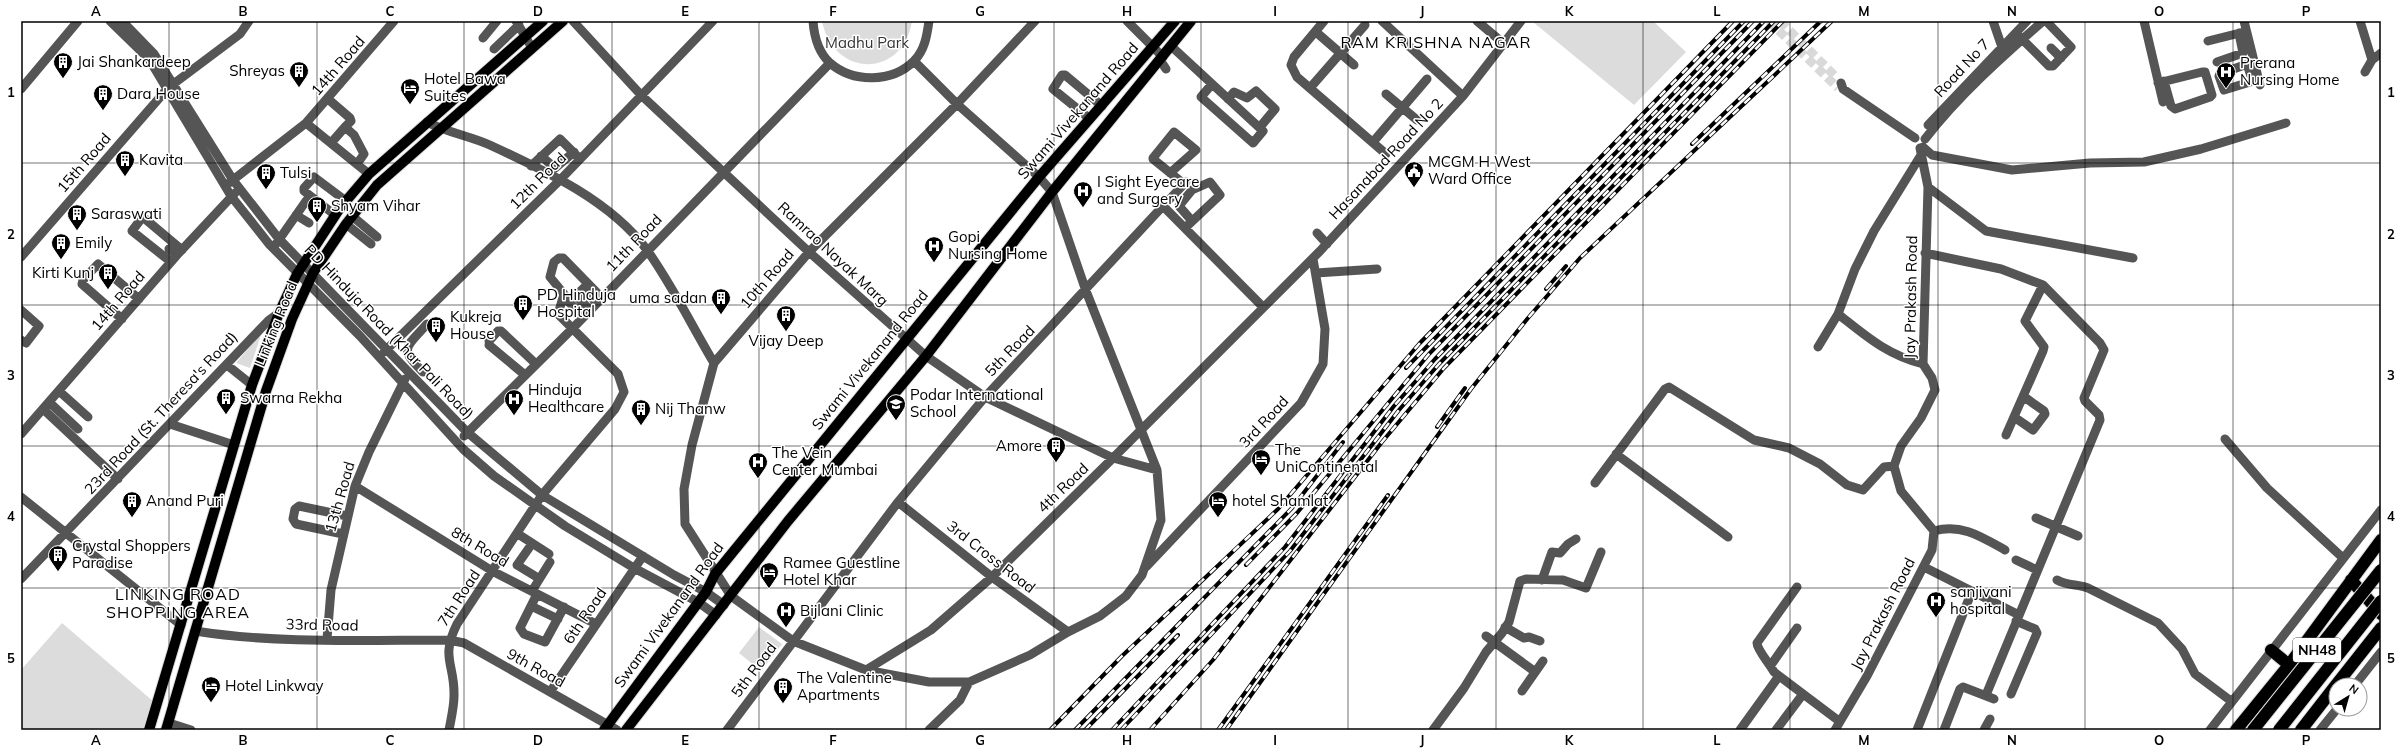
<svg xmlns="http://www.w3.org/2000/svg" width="2402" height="751" font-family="Mulish,sans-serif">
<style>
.green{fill:#dcdcdc}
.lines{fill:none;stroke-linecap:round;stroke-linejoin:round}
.minor-tunnel{stroke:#d9d9d9;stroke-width:9;stroke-dasharray:9 4.5;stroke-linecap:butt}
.major-casing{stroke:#dbdbdb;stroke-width:12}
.highway-casing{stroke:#dbdbdb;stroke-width:14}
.minor{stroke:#555;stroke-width:9}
.major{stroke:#000;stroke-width:10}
.highway{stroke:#000;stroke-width:12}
.rail-casing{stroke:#000;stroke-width:4}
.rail{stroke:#fff;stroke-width:2.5;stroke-dasharray:8;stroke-linecap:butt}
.highway-bridge-casing{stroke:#dbdbdb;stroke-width:14;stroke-linecap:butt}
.highway-bridge{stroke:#000;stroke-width:12}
.grid{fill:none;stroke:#000;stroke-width:1;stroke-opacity:0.55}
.labels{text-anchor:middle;stroke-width:3;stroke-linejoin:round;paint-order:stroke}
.shield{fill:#fff;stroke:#4c4c4c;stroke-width:1}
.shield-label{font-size:14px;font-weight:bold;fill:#000}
.park-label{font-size:15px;fill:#333;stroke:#fff}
.poi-label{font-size:15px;fill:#000;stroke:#fff;text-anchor:start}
.street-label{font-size:15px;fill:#000;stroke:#fff}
.neighbourhood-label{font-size:16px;letter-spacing:1px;fill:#000;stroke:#fff}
.neatline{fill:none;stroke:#000;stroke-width:1.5}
.grid-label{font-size:13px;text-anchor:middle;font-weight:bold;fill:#000}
</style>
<rect width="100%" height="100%" fill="#fff"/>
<path class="green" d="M822 21H912C903 79 833 78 822 21Z
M1653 21 1686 52 1634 105 1533 22Z
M262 332 250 368 236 363Z
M62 623 154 702 146 730H21V670Z
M759 627 782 644 761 671 739 653Z"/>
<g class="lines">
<path class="minor-tunnel" d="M1769 21 1838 88
M1780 21 1837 78"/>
<g class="major-casing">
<path id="major" d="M149 730 252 385 279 313 297 274 340 208 369 174 543 21
M166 730 266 391 292 319 313 273 346 224 377 185 563 21
M604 730 706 592 715 574 1039 177 1175 21
M626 730 788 521 926 356 1052 192 1191 21"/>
</g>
<g class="highway-casing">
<path id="highway" d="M2351 580 2381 614
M2271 650 2289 665
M2336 685 2381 628
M2236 730 2289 665 2381 540
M2301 730 2336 685"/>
</g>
<path class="minor" d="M110 21 149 59 231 196 269 244 360 336 463 449 494 476 565 526 634 568 698 602 716 615
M122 21 154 54 233 180 279 239 467 432 542 495 674 575 706 592 724 605
M516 21 532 48
M573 21 641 95 809 252 926 356 985 397 1113 458 1157 470
M813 21C814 35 818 52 830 63 853 83 892 83 914 61 925 50 927 35 929 21
M1127 21 1163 57
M1324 21 1294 57 1291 65 1297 77 1386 154
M1382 21 1463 96
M1477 21 1503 43
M1993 21 2003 50
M2144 21 2163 102
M2244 21 2260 85
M2360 21 2372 60 2381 53
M1316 32 1354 65
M2018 35 2049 66H2053L2071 47 2046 21
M483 38 497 21
M2208 41 2244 32
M1171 46 1263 131 1253 143 1201 97 1212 84
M2051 48 2061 58
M494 49 519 25
M1160 60 1166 69
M914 61 957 104 1039 177 1052 192 1086 291 1157 470 1161 520 1142 575 1126 596 1100 616 1068 632 1030 655 969 682H929L866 670 793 641 731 596 685 524 684 489 692 445 714 363 809 252 957 104 1035 21
M2217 62 2243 53 2239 33
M2247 64 2252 79 2250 82 2224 90 2219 76 2220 74 2247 64 2254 62
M2365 72 2372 60
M1841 83 1843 89 1915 138
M2158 83 2202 72H2205L2212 95 2210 97 2175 109 2171 106 2164 81
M1310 88 1365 25
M21 89 78 21
M1386 94 1417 120
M328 99 350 118 351 121 345 127
M1228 99 1234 92 1247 98 1256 91 1275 109 1260 127
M1090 119 1053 89 1062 75H1065L1102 106
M427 122C448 133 471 136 492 146 546 171 611 201 647 250 672 285 692 326 714 363
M306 123 369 174
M1928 125 2027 21
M1925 139C1958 96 2003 56 2043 21
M1373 142 1427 79
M331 143 345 127 354 135 364 154 357 164
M1923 147 1932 155 2012 170 2090 163 2144 162 2201 149 2286 123
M541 156 555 168 574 152
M531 166 560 139 580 159
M1170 173 1196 150 1174 132 1153 158V159L1184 184
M229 183 306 123 394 21
M1928 187 1986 231 2133 258
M1163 206 1186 182
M296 215 309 223
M335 215 304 191V188L314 177 346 201
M352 216 377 237
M346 224 371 244
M1185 228 1220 195 1210 182 1192 190 1179 206 1192 221
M1317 233 1327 244
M276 244 306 201 318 207
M169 249 177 255
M1925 253 2001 269 2043 285 2100 343 2104 350 2084 398 2085 401 2099 415 2100 420 1986 695
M21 257 168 88 240 34 249 21
M171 262 132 231 141 219 144 218 182 250
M1316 273 1377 269
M583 289 597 303
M576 296 590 310
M563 297 584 316
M569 302 588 284
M21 310 39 326 26 343 21 340
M1838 314C1866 336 1887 355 1923 364
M122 319 82 284 83 280 98 264 139 299
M489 341 498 331H501L536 364
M489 345 525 375
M1818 347 1838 314 1855 269 1874 231 1921 155
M384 352 560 180 713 21
M227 365 252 385
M423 372C398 347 406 348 427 324
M59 391 88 417
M49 402 78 429
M43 409 118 479
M2014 417 2033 430 2045 414 2044 411 2023 396
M170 424 234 445
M21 434 177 255 235 193
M2006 435 2043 351 2044 347 2025 321 2043 285
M464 436 573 328 830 63
M2225 439 2267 488 2343 558
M1616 454 1728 537
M1595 483 1665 389 1669 387 1754 440 1789 448 1820 464 1847 485 1863 490 1884 467 1894 466
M355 486 494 572 596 624
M21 497 181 625
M898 502 992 577 1068 632
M2036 518 2078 536
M1934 531C1961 523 1982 537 2005 550
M343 534 296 524 293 519 295 509 299 506 347 516
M518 534 549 554
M529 548 517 565 535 576
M2016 560 2037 570
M1146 567 1301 403 1323 364 1325 329 1313 259
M1924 567 2019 615
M21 579 268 321 279 313
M1542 580 1552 552 1560 553 1568 544 1576 539
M2057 580C2068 586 2077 584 2088 588L2158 623 2182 649 2195 674 2231 701
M1797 587 1757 643C1757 650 1770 664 1774 672L1839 721
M532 591 550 562
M537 594 520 628 524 634 545 642 564 607
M531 606 558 619
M1505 627 1524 638 1529 637 1540 641
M195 631C276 644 367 640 449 640L464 643 617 730
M1486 636 1534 671
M327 639 331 590 355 486 369 452 405 379
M1771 665 1797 628
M866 670 931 630 992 577 1113 458 1320 251 1463 96 1521 21
M2355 685 2381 652
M1522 691 1543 661
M550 692 643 556
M2011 694 2037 633 2035 629 2016 621
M169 723 191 730
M449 730C451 719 454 707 454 696 455 664 440 658 457 624L542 495 615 409 624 392 618 374 558 314 564 294 550 277 554 262 559 258H563L602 298
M727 730 898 502 985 397 1163 206 1263 307
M929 730 960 700 969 682
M1433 730 1464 688 1486 652 1502 633 1509 622 1520 581 1526 579 1563 580 1586 588 1601 552
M1740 730 1779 676
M1776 730 1803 694
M1835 730 1867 676 1932 550 1934 531 1901 491 1894 466 1901 446 1921 418 1935 390 1932 378 1923 364 1928 187 1920 148
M1917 730 1972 591
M1944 730 1960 689 1963 687 1994 699
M1984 730 1990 719
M2210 730 2381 510
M2320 730 2337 709"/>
<use href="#major" class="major"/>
<use href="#highway" class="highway"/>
<g class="rail-casing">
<path id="rail" d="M1692 144 1821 21
M1546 289 1566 266
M1406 368 1744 21
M1437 427 1465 388
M1246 565 1297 513 1429 354 1753 21
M1050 730 1122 656 1278 509 1419 344 1733 21
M1075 730 1292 508 1343 442
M1085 730 1178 635
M1112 730 1285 547 1394 406 1435 359 1764 21
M1121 730 1290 551 1399 410 1439 364 1774 21
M1150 730 1213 660 1382 442 1444 368 1783 21
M1218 730 1388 495
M1226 730 1471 389 1528 318 1580 258 1832 21"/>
</g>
<use href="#rail" class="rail"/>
<g class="highway-bridge-casing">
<path id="highway-bridge" d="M2253 730 2381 570
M2279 730 2381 601"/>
</g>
<use href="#highway-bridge" class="highway-bridge"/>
</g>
<path class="grid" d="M169 21V730M317 21V730M464 21V730M612 21V730M759 21V730M906 21V730M1054 21V730M1201 21V730M1348 21V730M1496 21V730M1643 21V730M1790 21V730M1938 21V730M2085 21V730M2233 21V730M21 163H2381M21 305H2381M21 446H2381M21 588H2381"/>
<defs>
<g id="building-pin" transform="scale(1)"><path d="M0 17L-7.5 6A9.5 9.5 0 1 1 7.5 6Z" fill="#000" stroke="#fff"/><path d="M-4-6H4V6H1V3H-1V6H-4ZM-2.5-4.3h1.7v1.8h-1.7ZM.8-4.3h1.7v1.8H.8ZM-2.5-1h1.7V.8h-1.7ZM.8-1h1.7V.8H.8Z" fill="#fff"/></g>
<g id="hospital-pin" transform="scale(1)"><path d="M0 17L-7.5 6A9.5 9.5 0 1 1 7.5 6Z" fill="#000" stroke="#fff"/><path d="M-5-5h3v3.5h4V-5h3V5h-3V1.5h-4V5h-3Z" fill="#fff"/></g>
<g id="hotel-pin" transform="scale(1)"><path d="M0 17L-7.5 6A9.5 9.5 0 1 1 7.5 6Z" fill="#000" stroke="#fff"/><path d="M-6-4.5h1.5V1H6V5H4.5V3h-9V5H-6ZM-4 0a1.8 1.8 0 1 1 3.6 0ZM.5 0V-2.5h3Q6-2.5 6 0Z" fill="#fff"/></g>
<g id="civic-pin" transform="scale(1)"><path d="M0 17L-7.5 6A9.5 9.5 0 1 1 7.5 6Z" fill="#000" stroke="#fff"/><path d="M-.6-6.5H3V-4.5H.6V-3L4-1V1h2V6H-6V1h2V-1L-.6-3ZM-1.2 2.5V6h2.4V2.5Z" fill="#fff"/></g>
<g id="school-pin" transform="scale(1)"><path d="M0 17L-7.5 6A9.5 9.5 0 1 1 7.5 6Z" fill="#000" stroke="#fff"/><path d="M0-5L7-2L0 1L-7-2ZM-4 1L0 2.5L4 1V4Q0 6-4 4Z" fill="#fff"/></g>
</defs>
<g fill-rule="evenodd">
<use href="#building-pin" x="63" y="62"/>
<use href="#building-pin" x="299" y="71"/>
<use href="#hospital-pin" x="2226" y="72"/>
<use href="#hotel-pin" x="410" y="88"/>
<use href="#building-pin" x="103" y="94"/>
<use href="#building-pin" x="125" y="160"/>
<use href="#civic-pin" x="1414" y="171"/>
<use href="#building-pin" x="266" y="173"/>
<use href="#hospital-pin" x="1083" y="191"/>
<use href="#building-pin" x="317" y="206"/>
<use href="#building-pin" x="77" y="214"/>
<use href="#building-pin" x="61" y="243"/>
<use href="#hospital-pin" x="934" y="246"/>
<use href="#building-pin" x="108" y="273"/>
<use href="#building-pin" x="721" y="298"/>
<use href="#building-pin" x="523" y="304"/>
<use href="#building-pin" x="786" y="315"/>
<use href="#building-pin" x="436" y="326"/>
<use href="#building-pin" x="226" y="398"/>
<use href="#hospital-pin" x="514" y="399"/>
<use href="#school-pin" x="896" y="404"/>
<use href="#building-pin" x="641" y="409"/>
<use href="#building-pin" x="1056" y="446"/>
<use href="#hotel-pin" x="1261" y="459"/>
<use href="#hospital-pin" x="758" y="462"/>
<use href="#building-pin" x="132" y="501"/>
<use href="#hotel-pin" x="1218" y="501"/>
<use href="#building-pin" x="58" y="555"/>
<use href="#hotel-pin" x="769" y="572"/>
<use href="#hospital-pin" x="1936" y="601"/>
<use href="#hospital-pin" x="786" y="611"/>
<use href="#hotel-pin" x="211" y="686"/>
<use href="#building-pin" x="783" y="687"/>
</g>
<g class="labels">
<rect class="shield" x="2293" y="638" width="48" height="24" rx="3"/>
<g class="shield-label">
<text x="2317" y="655">NH48</text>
</g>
<g class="park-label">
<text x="867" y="48">Madhu Park</text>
</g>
<g class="poi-label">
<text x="77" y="67">Jai Shankardeep</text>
<text x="2240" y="68">Prerana<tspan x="2240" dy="17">Nursing Home</tspan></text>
<text x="285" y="76" text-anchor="end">Shreyas</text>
<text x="424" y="84">Hotel Bawa<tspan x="424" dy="17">Suites</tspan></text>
<text x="117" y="99">Dara House</text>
<text x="139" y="165">Kavita</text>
<text x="1428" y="167">MCGM H West<tspan x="1428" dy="17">Ward Office</tspan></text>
<text x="280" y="178">Tulsi</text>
<text x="1097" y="187">I Sight Eyecare<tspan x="1097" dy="17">and Surgery</tspan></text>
<text x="331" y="211">Shyam Vihar</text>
<text x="91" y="219">Saraswati</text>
<text x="948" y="242">Gopi<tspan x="948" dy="17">Nursing Home</tspan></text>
<text x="75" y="248">Emily</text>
<text x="94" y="278" text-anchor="end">Kirti Kunj</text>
<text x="537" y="300">PD Hinduja<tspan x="537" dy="17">Hospital</tspan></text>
<text x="707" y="303" text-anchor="end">uma sadan</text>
<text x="450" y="322">Kukreja<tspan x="450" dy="17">House</tspan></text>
<text x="786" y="346" text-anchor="middle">Vijay Deep</text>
<text x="528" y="395">Hinduja<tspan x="528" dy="17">Healthcare</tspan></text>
<text x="910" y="400">Podar International<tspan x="910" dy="17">School</tspan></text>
<text x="240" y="403">Swarna Rekha</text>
<text x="655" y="414">Nij Thanw</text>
<text x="1042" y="451" text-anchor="end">Amore</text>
<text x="1275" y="455">The<tspan x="1275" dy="17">UniContinental</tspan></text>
<text x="772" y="458">The Vein<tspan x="772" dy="17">Center Mumbai</tspan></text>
<text x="146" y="506">Anand Puri</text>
<text x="1232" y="506">hotel Shamlat</text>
<text x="72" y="551">Crystal Shoppers<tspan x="72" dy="17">Paradise</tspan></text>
<text x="783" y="568">Ramee Guestline<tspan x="783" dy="17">Hotel Khar</tspan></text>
<text x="1950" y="597">sanjivani<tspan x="1950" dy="17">hospital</tspan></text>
<text x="800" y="616">Bijlani Clinic</text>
<text x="797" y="683">The Valentine<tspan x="797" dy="17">Apartments</tspan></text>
<text x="225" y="691">Hotel Linkway</text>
</g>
<g class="street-label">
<text transform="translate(338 66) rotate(-49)" y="5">14th Road</text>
<text transform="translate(1962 68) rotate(-47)" y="5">Road No 7</text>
<text transform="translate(1078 111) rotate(-49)" y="5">Swami Vivekanand Road</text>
<text transform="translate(1386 159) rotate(-47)" y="5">Hasanabad Road No 2</text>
<text transform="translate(84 163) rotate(-49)" y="5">15th Road</text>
<text transform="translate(538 181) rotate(-45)" y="5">12th Road</text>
<text transform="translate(634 243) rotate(-46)" y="5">11th Road</text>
<text transform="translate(833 254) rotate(43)" y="5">Ramrao Nayak Marg</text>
<text transform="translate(767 279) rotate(-49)" y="5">10th Road</text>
<text transform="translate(1911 297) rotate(-89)" y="5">Jay Prakash Road</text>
<text transform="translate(118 301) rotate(-49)" y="5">14th Road</text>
<text transform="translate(276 324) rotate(-68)" y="5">Linking Road</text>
<text transform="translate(389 332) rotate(46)" y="5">PD Hinduja Road (Khar Pali Road)</text>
<text transform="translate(1010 351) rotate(-46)" y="5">5th Road</text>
<text transform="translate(870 360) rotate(-51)" y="5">Swami Vivekanand Road</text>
<text transform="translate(161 413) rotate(-47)" y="5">23rd Road (St. Theresa's Road)</text>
<text transform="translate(1264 422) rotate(-47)" y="5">3rd Road</text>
<text transform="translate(1063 488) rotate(-44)" y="5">4th Road</text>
<text transform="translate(340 497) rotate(-74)" y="5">13th Road</text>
<text transform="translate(480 547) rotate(31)" y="5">8th Road</text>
<text transform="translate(991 557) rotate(38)" y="5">3rd Cross Road</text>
<text transform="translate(459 598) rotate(-57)" y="5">7th Road</text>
<text transform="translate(1883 614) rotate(-63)" y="5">Jay Prakash Road</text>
<text transform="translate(669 615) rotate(-54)" y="5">Swami Vivekanand Road</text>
<text transform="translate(585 616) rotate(-56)" y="5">6th Road</text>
<text transform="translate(322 625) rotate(1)" y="5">33rd Road</text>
<text transform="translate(536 668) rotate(29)" y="5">9th Road</text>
<text transform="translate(754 670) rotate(-53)" y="5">5th Road</text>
</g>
<g class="neighbourhood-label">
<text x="1436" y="48">RAM KRISHNA NAGAR</text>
<text x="178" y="600">LINKING ROAD<tspan x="178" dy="18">SHOPPING AREA</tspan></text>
</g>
</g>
<rect width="2402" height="751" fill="none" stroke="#ffffff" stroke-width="44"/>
<g transform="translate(2348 697) rotate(37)"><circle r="19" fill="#ffffff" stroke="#999999"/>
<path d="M0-3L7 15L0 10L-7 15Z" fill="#000000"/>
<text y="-6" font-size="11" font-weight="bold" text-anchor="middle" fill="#000000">N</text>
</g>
<rect x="22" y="22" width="2358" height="707" class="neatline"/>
<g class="grid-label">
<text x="96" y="16">A</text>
<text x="243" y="16">B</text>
<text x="390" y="16">C</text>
<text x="538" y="16">D</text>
<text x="685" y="16">E</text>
<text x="833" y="16">F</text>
<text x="980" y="16">G</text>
<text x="1127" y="16">H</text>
<text x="1275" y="16">I</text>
<text x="1422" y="16">J</text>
<text x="1569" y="16">K</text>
<text x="1717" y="16">L</text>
<text x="1864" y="16">M</text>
<text x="2012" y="16">N</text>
<text x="2159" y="16">O</text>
<text x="2306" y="16">P</text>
<text x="11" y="97">1</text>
<text x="2391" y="97">1</text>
<text x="11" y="239">2</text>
<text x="2391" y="239">2</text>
<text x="11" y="380">3</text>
<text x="2391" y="380">3</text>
<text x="11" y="521">4</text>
<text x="2391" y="521">4</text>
<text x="11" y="663">5</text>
<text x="2391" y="663">5</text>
<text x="96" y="745">A</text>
<text x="243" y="745">B</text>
<text x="390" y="745">C</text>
<text x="538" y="745">D</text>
<text x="685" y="745">E</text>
<text x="833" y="745">F</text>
<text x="980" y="745">G</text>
<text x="1127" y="745">H</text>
<text x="1275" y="745">I</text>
<text x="1422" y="745">J</text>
<text x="1569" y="745">K</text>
<text x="1717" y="745">L</text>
<text x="1864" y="745">M</text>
<text x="2012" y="745">N</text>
<text x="2159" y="745">O</text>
<text x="2306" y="745">P</text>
</g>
</svg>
